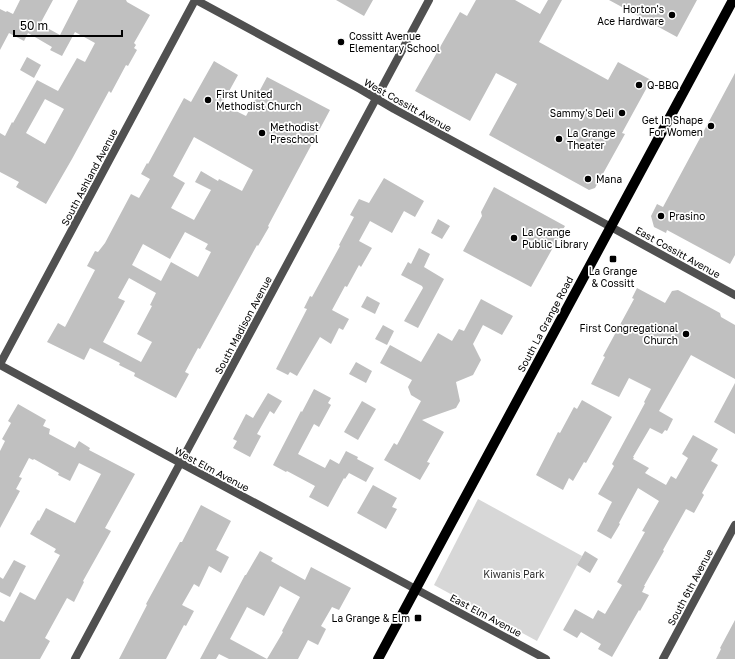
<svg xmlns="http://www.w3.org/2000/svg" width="735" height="659" font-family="'Golos Text',sans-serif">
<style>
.green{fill:#d7d7d7}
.building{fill:#c0c0c0;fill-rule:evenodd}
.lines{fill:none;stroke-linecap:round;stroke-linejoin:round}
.minor{stroke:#505050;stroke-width:8}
.primary{stroke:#000;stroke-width:10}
.poi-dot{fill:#000;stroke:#fff;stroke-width:1.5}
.labels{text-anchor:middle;stroke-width:3.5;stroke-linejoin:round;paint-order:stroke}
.poi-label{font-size:10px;fill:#000;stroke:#fff;text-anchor:start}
.street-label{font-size:10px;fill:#000;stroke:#fff}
.park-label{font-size:10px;fill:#2e2e2e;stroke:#fff}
</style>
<rect width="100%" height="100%" fill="#fff"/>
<path class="green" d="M478 499 582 556 537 641 434 585Z"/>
<path class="building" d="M20 0H53L40 24 60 35 78 0H126L127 2 150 15 134 43 136 45 134 48 137 50 128 66 126 65 111 93 109 91 72 159 46 204 16 187 19 182 0 172V133L5 136 12 122 13 123 37 80 58 91 77 58 85 62 95 43 75 32 62 56 50 50 52 47 28 33 24 41 9 33 0 50V9L6 12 7 11 13 14ZM45 99 64 109 45 144 26 133Z
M336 0H373L364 16Z
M476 0H515L540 14 548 0H562L539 42 608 80 618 62 651 80 622 133 625 134 595 188 589 190 489 135 517 84 496 73 470 121 415 91 460 12 467 16Z
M609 0H697L677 37Z
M27 57 41 65 34 78 20 70Z
M214 61 238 75 222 104 246 116 267 77 330 110 268 226 269 227 258 246 257 245 200 349 198 348 185 372 189 374 176 398 134 376 135 373 119 365 120 363 90 348 84 360 47 342 58 323 65 327 95 270 87 266 95 251 98 252 105 243 131 194 139 198 150 179 141 174 147 163 148 164 184 98 191 102ZM194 137 253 170 242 191 219 179 218 181 201 171 195 182 211 190 194 220 171 208 185 183 173 176ZM185 232 208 244 205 249 211 252 198 277 171 262 161 281 132 265 143 244 170 259ZM129 278 156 293 150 305 152 306 137 334 152 342 141 362 103 342 125 301 118 298Z
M735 73V255L730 264 667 230 666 233 654 227 651 216 657 204 663 207Z
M384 178 424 201 415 217 404 211 392 233 370 221 359 241 372 248 361 267 359 265 347 287 345 286 332 310 349 319 343 330 339 328 331 344 320 337 297 376 290 372 288 375 276 369 307 309 304 308 310 296 312 297 340 246 339 245 354 217 350 215 359 199 369 203Z
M494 187 565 226 531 287 463 251 482 216 481 212Z
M438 219 450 226 442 239 431 233Z
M419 248 430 254 424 267 444 279 418 328 404 321 423 288 422 286 401 275 408 262 411 264Z
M637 288 665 303 672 291 678 290 720 313 721 317 735 325V379L691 355 659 411 673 419 667 431 665 430 662 434 650 428 633 457H634L633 459 649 468 645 473 666 485 671 476 676 479 688 458 682 454 693 435 718 449 711 461 718 465 702 493 704 495 694 513 686 509 663 550 664 551 644 586H645L642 592 649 595 640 611 639 610 612 657 598 649 601 644 581 632 577 638 563 630 575 609 593 619 598 610 605 614 622 585 617 582 645 532 642 531 659 501 638 488 619 523 620 524 611 539 597 531 612 502 598 494 614 466 612 464 645 403 644 402 651 389 629 378 619 397 591 384 605 357 603 356 634 299 632 298Z
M367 296 380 303 375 314 361 307Z
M481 299 513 316 502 335 483 325 473 344 481 360 473 375 456 382 460 401 456 408 422 420 444 432 427 462 430 463 420 480 384 460 394 443 397 445 421 401 411 395 408 387 412 380 380 363 390 345 421 362 438 333 452 341 459 329 464 331Z
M383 325 394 331 387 345 375 339Z
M356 362 372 371 366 383 349 374Z
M735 383V434L714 422Z
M314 389 331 398 328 403 331 405 319 427 314 424 298 454 325 468 330 459 339 464 346 451 358 457 357 459 374 468 366 482 349 473 345 479 344 478 328 507 309 497 315 486 287 471 286 472 273 465 301 411 302 412Z
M268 393 282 401 274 414 270 411 257 434 261 436 250 457 233 448 237 441 233 439 246 414 253 418Z
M582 400 612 417 586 463 584 462 573 481 569 478 563 490 536 475 558 432 560 433 574 407 577 409Z
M362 401 376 409 358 440 344 432Z
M18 404 46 420 43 426 50 429 49 434 75 448 79 441 90 448 89 450 135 474 105 528 111 531 83 581 84 582 74 602 67 598 45 638 50 641 40 659H0V620L4 622 20 592 35 600 60 555 54 552 56 549 30 534 38 520 39 521 46 508 75 523 101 474 79 463 70 481 58 475 59 473 34 459 33 460 29 458 19 477 22 478 16 489 20 491 0 528V451L5 441 2 439 11 423 8 421Z
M373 485 397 498 392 507 397 509 386 529 357 513Z
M201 505 231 521 216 550 229 557 221 573 209 566 199 587 194 584 182 605 194 611 186 626 184 625 166 659H119L147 605 146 604 180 542H182Z
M260 551 273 558 271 561 305 580 311 567 351 588 339 610 332 607 321 626 326 629 318 645 308 640 298 659H229L219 654 216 659H200L245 575H246ZM280 586 300 597 282 631 283 632 267 659 230 639 247 607 264 616Z
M585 551 598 559 590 573 577 565Z
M14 560 26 566 10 597 0 592V577L3 579Z
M735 620V659H716L721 649 720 648Z"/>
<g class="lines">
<path class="minor" d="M196 0 360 89 394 109 611 227 735 295
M0 364 195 0
M0 365 162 453 546 659
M75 659 429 0
M663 659 735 525"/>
<path class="primary" d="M378 659 733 0"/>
</g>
<g class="poi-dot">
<circle cx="672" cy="15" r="4"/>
<circle cx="341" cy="42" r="4"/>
<circle cx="639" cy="85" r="4"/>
<circle cx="208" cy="100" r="4"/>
<circle cx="622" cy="113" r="4"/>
<circle cx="711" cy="126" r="4"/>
<circle cx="262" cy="133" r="4"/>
<circle cx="559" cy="139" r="4"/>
<circle cx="588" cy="179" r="4"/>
<circle cx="661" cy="216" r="4"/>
<circle cx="514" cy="238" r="4"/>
<rect x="609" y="255" width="8" height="8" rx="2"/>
<circle cx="686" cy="334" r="4"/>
<rect x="414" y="614" width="8" height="8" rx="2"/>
</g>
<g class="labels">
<g class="poi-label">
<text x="664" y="13" text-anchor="end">Horton's<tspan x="664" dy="12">Ace Hardware</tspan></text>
<text x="349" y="40">Cossitt Avenue<tspan x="349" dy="12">Elementary School</tspan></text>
<text x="647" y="89">Q-BBQ</text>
<text x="216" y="98">First United<tspan x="216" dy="12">Methodist Church</tspan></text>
<text x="614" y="117" text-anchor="end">Sammy's Deli</text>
<text x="703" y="124" text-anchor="end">Get In Shape<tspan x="703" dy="12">For Women</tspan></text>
<text x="270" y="131">Methodist<tspan x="270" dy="12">Preschool</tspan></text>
<text x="567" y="137">La Grange<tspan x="567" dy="12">Theater</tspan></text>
<text x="596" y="183">Mana</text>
<text x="669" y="220">Prasino</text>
<text x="522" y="236">La Grange<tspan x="522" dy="12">Public Library</tspan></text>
<text x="613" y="275" text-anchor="middle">La Grange<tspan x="613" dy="12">&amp; Cossitt</tspan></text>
<text x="678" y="332" text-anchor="end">First Congregational<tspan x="678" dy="12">Church</tspan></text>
<text x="410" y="622" text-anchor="end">La Grange &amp; Elm</text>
</g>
<g class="street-label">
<text transform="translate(408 105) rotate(29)" y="4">West Cossitt Avenue</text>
<text transform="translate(89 177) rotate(-62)" y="4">South Ashland Avenue</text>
<text transform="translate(678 252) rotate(29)" y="4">East Cossitt Avenue</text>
<text transform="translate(545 324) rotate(-62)" y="4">South La Grange Road</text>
<text transform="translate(243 325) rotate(-62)" y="4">South Madison Avenue</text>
<text transform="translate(212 469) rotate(28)" y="4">West Elm Avenue</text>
<text transform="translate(690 587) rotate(-62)" y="4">South 6th Avenue</text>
<text transform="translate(486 615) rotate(28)" y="4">East Elm Avenue</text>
</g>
<g class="park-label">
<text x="514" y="578">Kiwanis Park</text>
</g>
</g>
<path d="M14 30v6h108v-6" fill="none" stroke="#000000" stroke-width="2"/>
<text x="20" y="30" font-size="12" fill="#000000" stroke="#ffffff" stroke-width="3" paint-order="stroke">50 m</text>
</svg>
